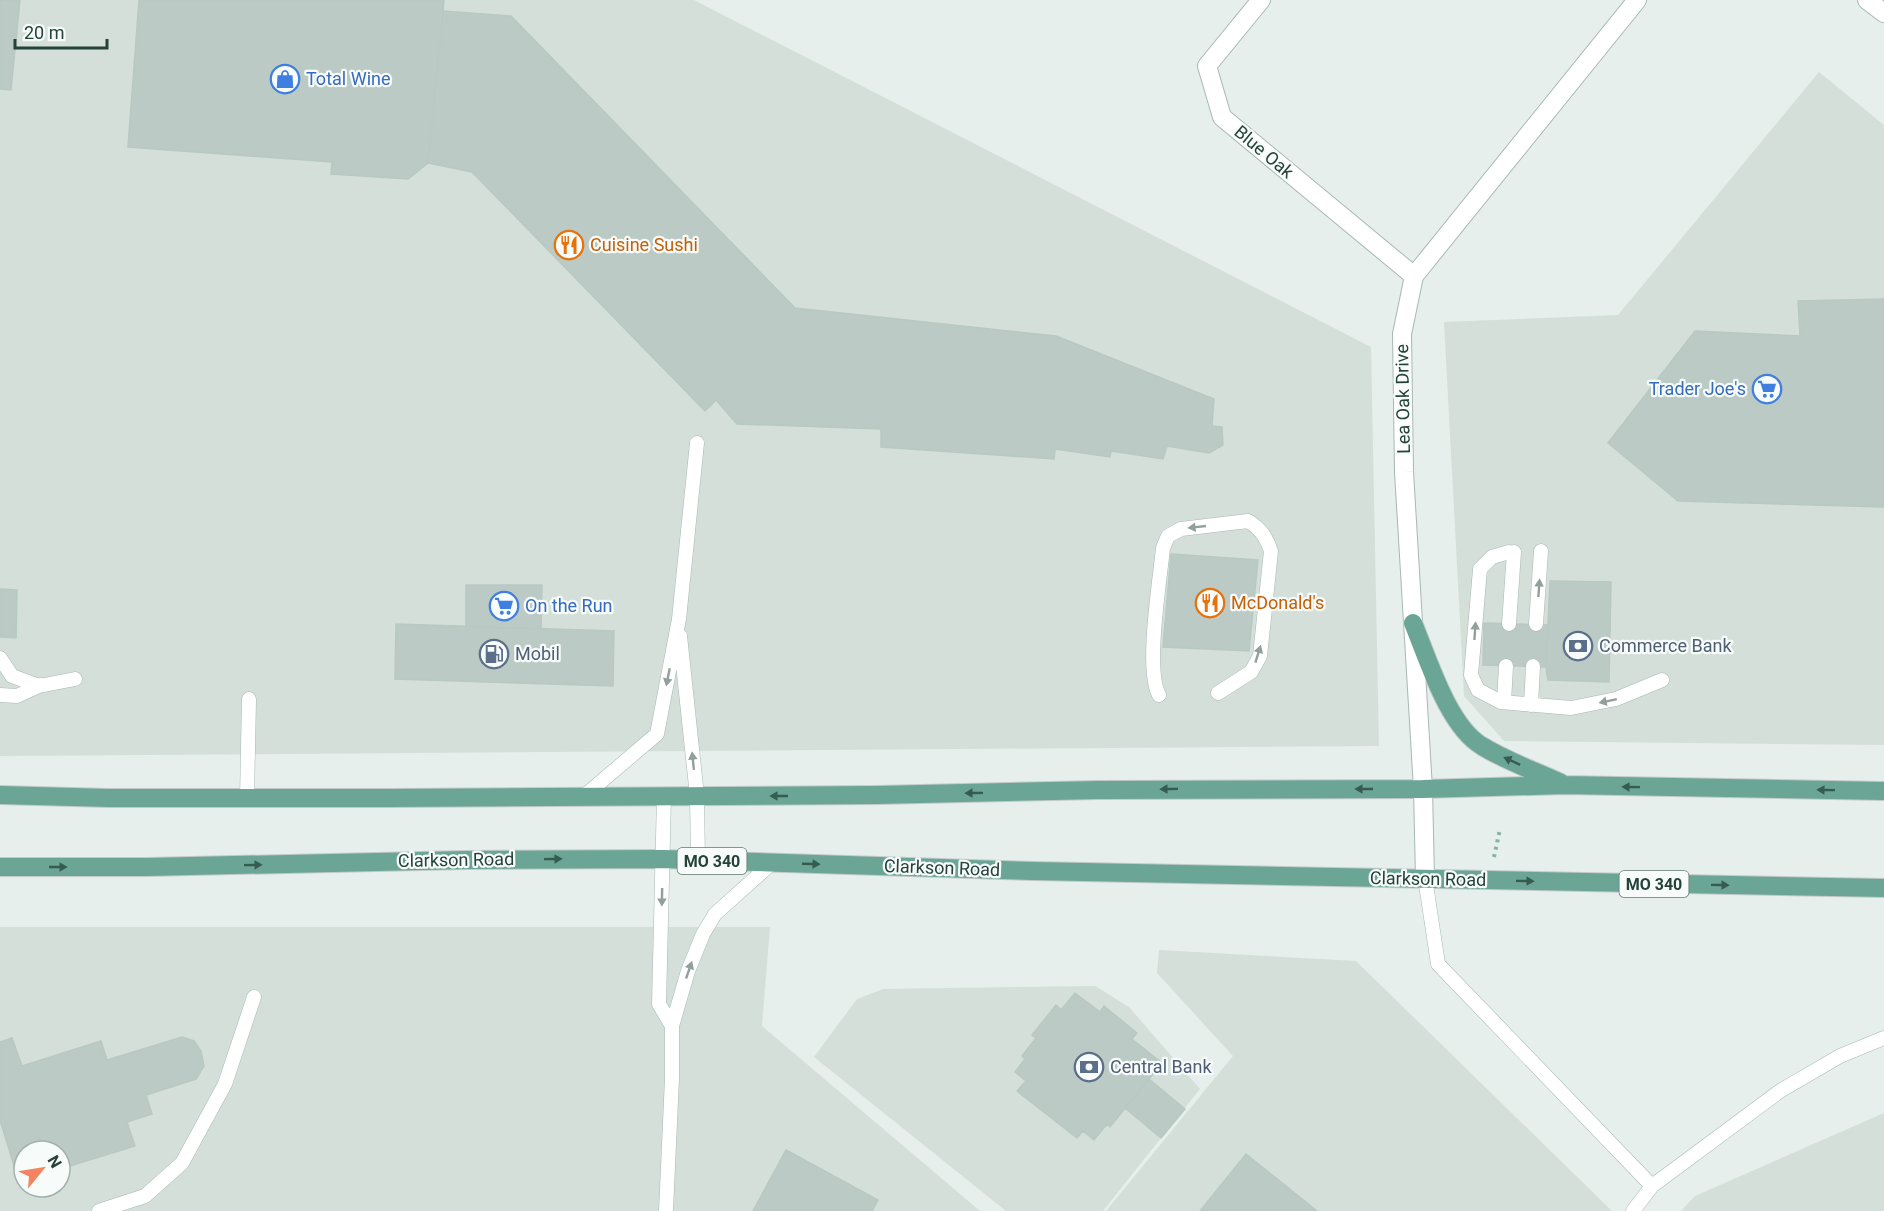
<svg xmlns="http://www.w3.org/2000/svg" width="1884" height="1211" font-family="Roboto,sans-serif">
<style>
.built{fill:#d4dfda;fill-rule:evenodd}
.building{fill:#bbcac4;stroke:#b8c9c2;stroke-width:1.5}
.lines{fill:none;stroke-linecap:round;stroke-linejoin:round}
.service-casing{stroke:#a8b8b2;stroke-width:15}
.minor-casing{stroke:#a8b8b2;stroke-width:20}
.primary-casing{stroke:#c2cac8;stroke-width:20}
.path{stroke:#86b3a5;stroke-width:4;stroke-dasharray:3 4.5;stroke-linecap:butt}
.service{stroke:#fff;stroke-width:14}
.minor{stroke:#fff;stroke-width:18}
.primary{stroke:#6aa596;stroke-width:18}
.oneway{fill:#92a09c}
.oneway2{fill:#365b51}
.labels{text-anchor:middle;stroke-width:4.5;stroke-linejoin:round;paint-order:stroke}
.shield{fill:#f7fbf9;stroke:#637a73;stroke-width:1.5}
.shield-label{font-size:16px;font-weight:bold;fill:#24423a}
.shop-label{font-size:18px;fill:#366cbe;stroke:#f7fbf9;text-anchor:start}
.street-label{font-size:18px;fill:#24423a;stroke:#f7fbf9}
.food-label{font-size:18px;fill:#c56008;stroke:#f7fbf9;text-anchor:start}
.service-label{font-size:18px;fill:#4e5e75;stroke:#f7fbf9;text-anchor:start}
</style>
<rect width="100%" height="100%" fill="#e6efeb"/>
<path class="built" d="M0 0H694L1371 347 1379 746 0 756Z
M1819 72 1884 125V745L1504 741 1464 696 1444 322 1618 315Z
M0 927H770L762 1026 980 1211H0ZM24 1151H60V1187H24Z
M1159 950 1356 961 1612 1211H1106L1233 1056 1157 973Z
M1095 986 1129 1007 1200 1089 1103 1211H1006L814 1057 857 999 883 989Z
M1884 1113V1211H1681L1695 1196Z"/>
<path class="building" d="M0 0H20L11 90 0 89Z
M139 0H444L428 163 408 179 331 174 332 162 128 147Z
M443 11 511 16 795 308 1056 336 1214 399 1212 426 1222 427 1223 445 1209 453 1167 446 1163 459 1111 451 1110 457 1055 449 1054 459 881 447V429L737 424 716 400 705 411 472 172 428 163Z
M1884 299V507L1678 501 1608 443 1695 331 1800 336 1798 301Z
M1171 554 1258 560 1249 651 1163 647Z
M1550 581 1611 582 1609 682 1548 680 1546 667Z
M466 585H542L541 629 466 627Z
M0 589 17 590 16 638 0 637Z
M1484 623 1548 625 1546 667 1483 665Z
M396 624 614 631 613 686 395 679Z
M1075 993 1100 1012 1104 1006 1137 1033 1132 1039 1162 1063 1110 1127 1107 1124 1094 1140 1083 1131 1077 1138 1017 1091 1026 1081 1015 1072 1025 1059 1022 1056 1036 1038 1032 1035 1056 1005 1061 1010Z
M182 1037 194 1041 201 1051 204 1066 196 1079 146 1095 152 1114 127 1122 135 1146 60 1169V1151H24V1180L19 1182 0 1120V1042L12 1038 22 1066 101 1041 107 1060Z
M1149 1079 1185 1109 1161 1138 1125 1108Z
M786 1150 878 1200 872 1211H753Z
M1246 1154 1317 1211H1200Z"/>
<g class="lines">
<g class="service-casing">
<path id="service" d="M1509 552 1492 557 1480 569 1471 675 1478 690 1501 702 1571 708 1616 699 1662 680
M1509 624 1514 552
M1536 624 1541 551
M680 636 697 796 698 861
M0 658 12 676 39 686 75 679
M0 695 17 696 41 685
M1159 695C1145 670 1160 579 1163 548L1168 536 1181 529 1248 521C1261 529 1266 537 1271 551L1260 656 1251 672 1218 693
M1504 702 1506 666
M1531 705 1533 666
M664 796 659 1004 672 1026
M583 797 657 734 679 619 697 443
M247 799 249 699
M1425 878 1438 964 1652 1186
M99 1211 145 1196 182 1163 225 1084 254 997
M666 1211 672 1078V1026L688 971 703 934 715 914 772 863
M1633 1211 1652 1186 1780 1091 1840 1056 1884 1038"/>
</g>
<g class="minor-casing">
<path id="minor" d="M1261 0 1207 66 1222 117 1414 276
M1867 0 1884 13
M1425 878 1423 789 1404 472 1402 334 1414 276 1637 0"/>
</g>
<g class="primary-casing">
<path id="primary" d="M1413 623C1428 659 1448 726 1482 746 1506 761 1535 771 1561 783
M0 795 109 798H389L877 795 1098 790 1423 789 1565 785 1884 791
M0 867H147L466 860 663 859 1033 871 1884 888"/>
</g>
<path class="path" d="M1494 857 1500 829"/>
<use href="#service" class="service"/>
<use href="#minor" class="minor"/>
<use href="#primary" class="primary"/>
</g>
<defs><path id="oneway-solid" d="M-6-.8H1V-3.2L6.5 0L1 3.2V.8H-6Z" transform="scale(1.5)"/></defs>
<g class="oneway">
<use href="#oneway-solid" transform="translate(1197 527) rotate(174)"/>
<use href="#oneway-solid" transform="translate(1539 588) rotate(-86)"/>
<use href="#oneway-solid" transform="translate(1475 631) rotate(-86)"/>
<use href="#oneway-solid" transform="translate(1258 654) rotate(-73)"/>
<use href="#oneway-solid" transform="translate(668 677) rotate(101)"/>
<use href="#oneway-solid" transform="translate(1608 701) rotate(168)"/>
<use href="#oneway-solid" transform="translate(693 761) rotate(-96)"/>
<use href="#oneway-solid" transform="translate(662 897) rotate(91)"/>
<use href="#oneway-solid" transform="translate(689 970) rotate(-71)"/>
</g>
<g class="oneway2">
<use href="#oneway-solid" transform="translate(1512 761) rotate(-155)"/>
<use href="#oneway-solid" transform="translate(1631 787) rotate(-179)"/>
<use href="#oneway-solid" transform="translate(1169 789) rotate(179)"/>
<use href="#oneway-solid" transform="translate(1364 789) rotate(-180)"/>
<use href="#oneway-solid" transform="translate(1826 790) rotate(-179)"/>
<use href="#oneway-solid" transform="translate(974 793) rotate(179)"/>
<use href="#oneway-solid" transform="translate(779 796) rotate(180)"/>
<use href="#oneway-solid" transform="translate(553 859) rotate(-1)"/>
<use href="#oneway-solid" transform="translate(811 864) rotate(2)"/>
<use href="#oneway-solid" transform="translate(253 865) rotate(-1)"/>
<use href="#oneway-solid" transform="translate(58 867)"/>
<use href="#oneway-solid" transform="translate(1525 881) rotate(1)"/>
<use href="#oneway-solid" transform="translate(1720 885) rotate(1)"/>
</g>
<defs>
<g id="shop-ring" transform="scale(1.5)"><circle r="9.5" fill="#f7fbf9" stroke="#3f7fe0" stroke-width="1.5"/><path d="M-5-2.5h2.3a2.7 3.5 0 0 1 5.4 0H5L5.5 6h-11ZM-1.5-2.5h3a1.5 2.3 0 0 0-3 0Z" fill="#3f7fe0"/></g>
<g id="restaurant-ring" transform="scale(1.5)"><circle r="9.5" fill="#f7fbf9" stroke="#e8710a" stroke-width="1.5"/><path d="M-5-6h1v4h1v-4h1v4h1v-4h1v5L-1.5 .5V6h-2V.5L-5-1ZM5-6V6H3V1.5H1.5Q1.5-4 5-6Z" fill="#e8710a"/></g>
<g id="supermarket-ring" transform="scale(1.5)"><circle r="9.5" fill="#f7fbf9" stroke="#3f7fe0" stroke-width="1.5"/><path d="M-6-5.5h2.5l.6 2H6L4.5 2H-2.5L-4.4-4H-6ZM-1.5 3.2a1.3 1.3 0 1 0 .1 0ZM3 3.2a1.3 1.3 0 1 0 .1 0Z" fill="#3f7fe0"/></g>
<g id="bank-ring" transform="scale(1.5)"><circle r="9.5" fill="#f7fbf9" stroke="#5c6f8a" stroke-width="1.5"/><path d="M-6-4H6V4H-6ZM0-2.3a2.3 2.3 0 1 0 0 4.6a2.3 2.3 0 1 0 0-4.6Z" fill="#5c6f8a"/></g>
<g id="fuel-ring" transform="scale(1.5)"><circle r="9.5" fill="#f7fbf9" stroke="#5c6f8a" stroke-width="1.5"/><path d="M-5.5-6h7V0h2V4h1.3V-2.5L3-4.5l.8-.8L6-3V5H2.5V1h-1V6h-7ZM-4.2-4.7v3.2H.2V-4.7Z" fill="#5c6f8a"/></g>
</defs>
<g fill-rule="evenodd">
<use href="#shop-ring" x="285" y="79"/>
<use href="#restaurant-ring" x="569" y="245"/>
<use href="#supermarket-ring" x="1767" y="389"/>
<use href="#restaurant-ring" x="1210" y="603"/>
<use href="#supermarket-ring" x="504" y="606"/>
<use href="#bank-ring" x="1578" y="646"/>
<use href="#fuel-ring" x="494" y="654"/>
<use href="#bank-ring" x="1089" y="1067"/>
</g>
<g class="labels">
<g class="shield">
<rect x="677.5" y="848" width="69" height="26" rx="4.5"/>
<rect x="1619.5" y="871" width="69" height="26" rx="4.5"/>
</g>
<g class="shield-label">
<text x="712" y="867">MO 340</text>
<text x="1654" y="890">MO 340</text>
</g>
<g class="shop-label">
<text x="306" y="85">Total Wine</text>
<text x="1746" y="395" text-anchor="end">Trader Joe's</text>
<text x="525" y="612">On the Run</text>
</g>
<g class="street-label">
<text transform="translate(1264 152) rotate(40)" y="6">Blue Oak</text>
<text transform="translate(1403 399) rotate(-91)" y="6">Lea Oak Drive</text>
<text transform="translate(456 860) rotate(-1)" y="6">Clarkson Road</text>
<text transform="translate(942 868) rotate(2)" y="6">Clarkson Road</text>
<text transform="translate(1428 879) rotate(1)" y="6">Clarkson Road</text>
</g>
<g class="food-label">
<text x="590" y="251">Cuisine Sushi</text>
<text x="1231" y="609">McDonald's</text>
</g>
<g class="service-label">
<text x="1599" y="652">Commerce Bank</text>
<text x="515" y="660">Mobil</text>
<text x="1110" y="1073">Central Bank</text>
</g>
</g>
<g transform="translate(42 1169) rotate(60)"><circle r="28" fill="#f7fbf9" stroke="#a3b1ad" stroke-width="1.5"/>
<path d="M0-4.5L10 22L0 15L-10 22Z" fill="#f4845f"/>
<text y="-9" font-size="16" font-weight="bold" text-anchor="middle" fill="#24423a">N</text>
</g>
<path d="M15 39v9h92v-9" fill="none" stroke="#24423a" stroke-width="3"/>
<text x="24" y="39" font-size="18" fill="#24423a" stroke="#f7fbf9" stroke-width="4.5" paint-order="stroke">20 m</text>
</svg>
